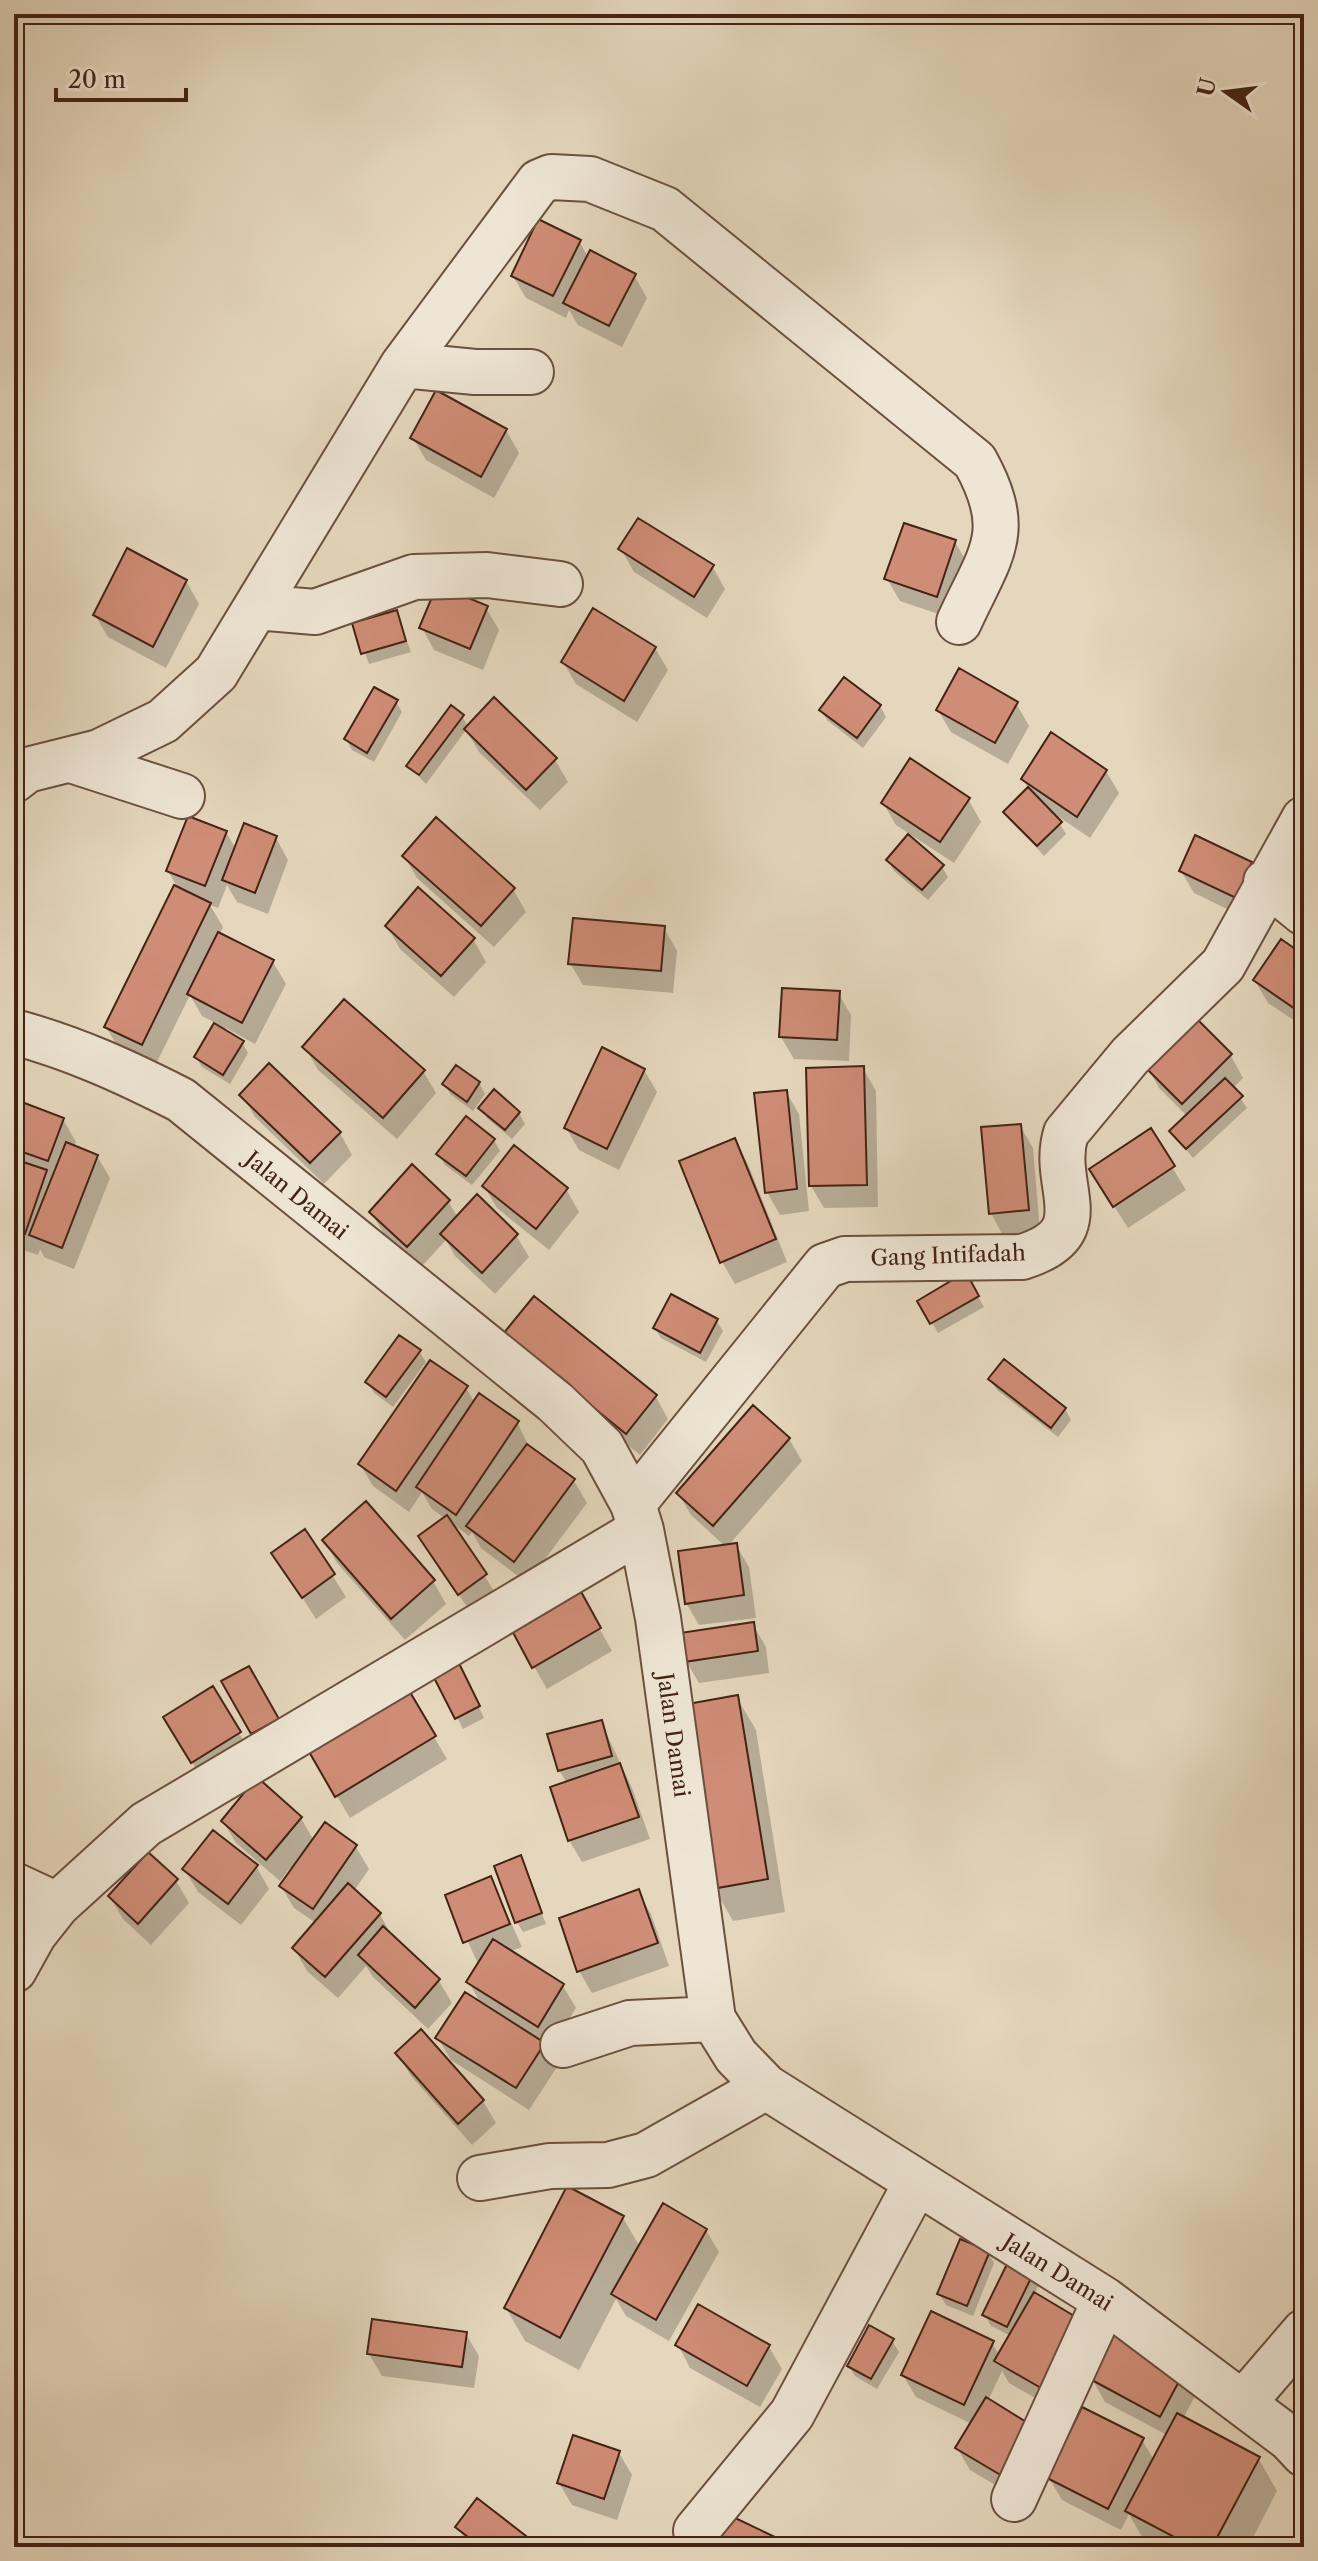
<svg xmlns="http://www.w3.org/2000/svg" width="1318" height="2561" font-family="'Libre Caslon Text',serif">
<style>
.shadow{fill:#0003}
.building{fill:#cf8c76;stroke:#442314;stroke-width:2}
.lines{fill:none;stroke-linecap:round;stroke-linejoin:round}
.minor-casing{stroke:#6c503e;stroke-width:48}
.minor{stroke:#eee5d4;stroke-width:44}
.labels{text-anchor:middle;stroke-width:7;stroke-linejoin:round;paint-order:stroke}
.street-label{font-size:22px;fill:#442314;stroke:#eee5d4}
</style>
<rect width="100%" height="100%" fill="#e5d7bd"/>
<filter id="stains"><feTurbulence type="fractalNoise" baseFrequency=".0025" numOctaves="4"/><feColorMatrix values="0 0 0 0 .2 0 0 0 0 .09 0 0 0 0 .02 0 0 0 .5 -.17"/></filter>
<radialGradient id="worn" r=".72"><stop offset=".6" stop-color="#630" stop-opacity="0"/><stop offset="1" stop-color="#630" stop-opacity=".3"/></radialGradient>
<path class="shadow" d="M579 241 588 257 634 275 647 298 622 347 578 325 569 310 566 318 526 298 513 276Z
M506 430 519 453 494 498 426 460 413 438Z
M955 542 968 564 950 618 900 601 887 579Z
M621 549 712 566 725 589 707 618 634 572Z
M186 581 199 604 166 668 108 637 95 615Z
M486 608 499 630 483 670 434 650 422 628Z
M396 613 411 652 369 664 355 625Z
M655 648 668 670 637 722 576 684 563 662Z
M396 702 402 712 374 762 352 750 346 739Z
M1016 703 1029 726 1008 764 951 732 938 710Z
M880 706 886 717 863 748 828 721 821 711Z
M462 716 468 727 555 760 568 782 540 810 479 752 466 730 426 784 409 766Z
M1106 771 1119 793 1090 838 1053 813 1066 834 1044 856 1006 813 1029 790 1023 779Z
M968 799 981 822 954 863 896 825 883 803Z
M226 832 236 849 276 838 288 860 268 914 237 902 227 885 218 908 210 905 223 927 219 935 273 962 286 984 255 1044 226 1028 224 1031 242 1042 248 1053 230 1084 202 1067 196 1057 216 1023 202 1016 190 995 155 1066 119 1049 106 1027 176 885 168 871Z
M404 856 513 889 526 912 494 947 417 878Z
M888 860 942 867 948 877 928 900 894 871Z
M1250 864 1263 886 1248 919 1194 893 1181 871Z
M387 926 473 939 486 962 454 997 400 949Z
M664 928 677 951 673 993 583 985 570 963Z
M1304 957V1027L1268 1003 1255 981Z
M838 993 851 1015 849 1061 794 1059 781 1037Z
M1194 1019 1231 1056 1243 1078 1233 1088 1247 1108 1193 1158 1171 1131 1187 1116 1159 1088 1146 1065Z
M305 1047 423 1071 436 1093 397 1139 318 1070Z
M863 1068 876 1091 878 1207 824 1208 811 1186Z
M644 1070 657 1092 619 1170 579 1150 566 1128Z
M479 1083 485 1094 473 1111 451 1095 444 1084Z
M786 1092 799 1114 809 1211 780 1215 767 1192Z
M242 1095 340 1133 352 1155 324 1184 255 1117Z
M14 1101 63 1119 76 1142 74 1147 97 1156 110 1178 74 1269 44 1257 40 1249 38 1255 14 1247Z
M481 1108 519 1113 525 1124 512 1139 487 1118Z
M1020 1126 1033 1148 1040 1232 1003 1236 991 1213Z
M1150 1131 1186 1190 1128 1228 1105 1192Z
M494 1140 500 1151 472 1185 445 1165 439 1154Z
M734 1140 747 1162 787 1262 735 1284 722 1262Z
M484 1186 566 1189 579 1212 549 1250 497 1208Z
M448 1201 458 1218 516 1235 529 1257 495 1294 455 1256 446 1240 421 1267 384 1234 371 1212Z
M965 1275 984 1307 938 1333 920 1301Z
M716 1320 723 1331 706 1362 661 1338 655 1328Z
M419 1351 426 1362 393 1407 374 1393 368 1382Z
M519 1356 656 1397 668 1419 640 1455Z
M990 1380 1065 1409 1071 1420 1058 1437 997 1390Z
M466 1388 475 1403 517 1422 529 1447 574 1481 587 1503 527 1583 481 1548 472 1532 469 1536 450 1522 498 1597 473 1616 420 1536 446 1519 432 1509 422 1492 409 1512 373 1486 360 1464Z
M789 1439 802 1461 727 1547 736 1545 749 1567 756 1618 699 1625 686 1603 726 1547 691 1515 678 1493Z
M305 1532 346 1597 316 1619 274 1553Z
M324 1540 433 1581 446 1604 405 1640 337 1563Z
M578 1590 612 1651 547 1689 512 1628Z
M753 1625 766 1647 769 1673 699 1683 686 1661Z
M458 1664 484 1718 463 1729 430 1665Z
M403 1685 447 1759 350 1818 306 1744Z
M737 1698 756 1730 785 1912 733 1921 714 1888Z
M166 1718 239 1733 252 1755 205 1784Z
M601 1722 632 1788 650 1839 582 1862 569 1840 567 1783 559 1770Z
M301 1818 314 1841 325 1825 356 1847 369 1869 354 1891 380 1914 392 1937 439 1981 452 2003 428 2029 373 1977 366 1966 338 1998 307 1971 294 1948 316 1923 294 1908 281 1886 293 1870 290 1868 280 1881 236 1843 223 1821Z
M520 1858 546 1924 523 1932 517 1922Z
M256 1866 269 1889 241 1925 198 1892 185 1870Z
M491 1878 522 1947 509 1952 563 1986 576 2008 551 2048 542 2042 557 2067 529 2110 451 2060 438 2038 482 2006 469 1982 479 1966 447 1896Z
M176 1881 189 1903 151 1945 123 1919 110 1897Z
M638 1892 651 1914 669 1966 592 1993 579 1971Z
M14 1898 25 1902 14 1990Z
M421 2032 483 2101 496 2123 472 2145 411 2076 398 2054Z
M623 2218 640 2247 706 2230 719 2252 669 2341 626 2316 616 2299 579 2370 525 2341 506 2308Z
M988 2252 994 2263 973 2316 946 2305 939 2294Z
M1032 2276 1038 2286 1034 2295 1054 2409 1009 2383 1002 2371 988 2401 1022 2501 970 2470 957 2448 972 2424 916 2397 903 2375 992 2343 999 2355 1011 2336 991 2326 985 2315Z
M466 2334 479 2356 474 2388 382 2376 369 2354Z
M892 2341 899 2352 877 2389 855 2376 849 2366Z
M678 2345 769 2347 782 2369 760 2407 690 2368Z
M1182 2374 1195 2396 1183 2419 1258 2458 1277 2491 1248 2547H1152L1146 2544 1129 2514 1121 2530 1062 2500 1049 2478 1142 2440 1154 2460 1167 2435 1105 2402 1092 2379Z
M619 2453 632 2475 617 2520 572 2505 559 2483Z
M458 2527 525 2537 530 2547H469Z"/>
<path class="building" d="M538 219 581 240 553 296 511 276Z
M590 250 636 274 609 326 563 303Z
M436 390 507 429 481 477 410 438Z
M638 518 714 565 694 597 618 549Z
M904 523 956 540 937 597 884 579Z
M127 548 187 580 153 647 93 615Z
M437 585 488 606 470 649 419 628Z
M593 608 656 647 624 701 561 662Z
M397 610 406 641 361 654 352 623Z
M959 668 1018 702 995 743 936 710Z
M844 677 881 705 857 738 819 710Z
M374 687 398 700 367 753 344 739Z
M494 697 557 758 526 790 464 729Z
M451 705 464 715 419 775 406 766Z
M1051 732 1107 770 1077 817 1021 779Z
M910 758 970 798 940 842 881 803Z
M1028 787 1062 822 1037 846 1003 812Z
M188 816 227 831 205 886 166 871Z
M436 817 515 888 481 926 402 856Z
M244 823 277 836 255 893 222 880Z
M908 834 944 865 922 890 886 860Z
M1195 835 1252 862 1236 898 1179 871Z
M174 885 211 903 142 1045 104 1027Z
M418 887 475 938 441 976 385 926Z
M573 918 665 926 661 971 568 964Z
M218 932 274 960 242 1023 187 994Z
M1281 939 1304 955V1015L1253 980Z
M782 988 840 991 837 1040 779 1037Z
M344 999 425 1070 383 1118 302 1047Z
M1194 1016 1232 1054 1182 1104 1143 1065Z
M214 1023 244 1041 223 1075 194 1057Z
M602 1047 645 1069 607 1149 564 1128Z
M269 1063 341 1132 310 1163 239 1095Z
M456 1065 480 1082 467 1102 442 1084Z
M864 1066 867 1185 809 1186 806 1068Z
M1225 1078 1243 1096 1186 1149 1169 1131Z
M494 1089 520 1112 505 1130 478 1108Z
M787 1090 797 1189 765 1193 754 1093Z
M14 1099 64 1118 48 1161 14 1149Z
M466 1116 495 1139 466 1176 436 1154Z
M1021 1124 1029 1210 989 1214 981 1127Z
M1151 1128 1175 1166 1113 1207 1089 1169Z
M735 1138 776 1239 720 1263 679 1161Z
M66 1142 98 1155 62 1248 29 1235Z
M514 1145 568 1188 536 1229 482 1186Z
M14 1159 47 1170 25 1234 14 1230Z
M412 1164 450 1200 407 1247 369 1212Z
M477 1194 518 1234 482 1273 440 1234Z
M966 1272 979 1296 930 1324 917 1301Z
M671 1294 718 1319 700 1353 653 1328Z
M534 1296 657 1395 626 1434 503 1334Z
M399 1335 421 1350 386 1397 365 1382Z
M1004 1359 1066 1408 1051 1428 988 1379Z
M430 1360 468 1386 396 1491 358 1464Z
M479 1393 519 1421 456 1515 416 1487Z
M753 1405 790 1438 713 1526 676 1493Z
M527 1444 575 1479 514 1562 466 1526Z
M366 1501 435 1580 391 1619 322 1540Z
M447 1515 487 1574 458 1595 418 1536Z
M305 1529 335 1574 302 1598 271 1553Z
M737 1543 744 1595 685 1604 678 1551Z
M579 1588 601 1628 532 1668 510 1627Z
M754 1622 758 1651 684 1662 680 1633Z
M453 1651 480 1706 455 1719 427 1664Z
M249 1666 279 1719 251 1734 221 1681Z
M404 1682 436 1736 335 1797 304 1743Z
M213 1686 241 1732 191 1763 163 1717Z
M738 1695 768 1879 712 1889 682 1705Z
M602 1720 612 1756 558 1771 547 1734Z
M620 1763 639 1817 568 1841 550 1787Z
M257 1777 302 1817 266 1860 221 1821Z
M325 1822 357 1845 313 1909 279 1886Z
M213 1830 258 1865 228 1904 182 1869Z
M148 1852 178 1879 138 1924 108 1896Z
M521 1855 542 1913 515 1923 494 1866Z
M491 1876 510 1924 463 1943 445 1895Z
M348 1883 381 1913 325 1977 292 1948Z
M639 1889 658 1943 577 1972 559 1918Z
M383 1926 440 1979 415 2008 358 1955Z
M493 1939 564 1984 538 2027 466 1982Z
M465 1992 545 2043 516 2088 435 2038Z
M421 2029 484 2100 458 2124 395 2053Z
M567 2186 624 2216 560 2338 504 2308Z
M663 2203 707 2229 656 2320 611 2294Z
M960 2239 990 2251 967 2306 937 2294Z
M1008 2262 1033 2274 1007 2327 982 2315Z
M1034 2292 1081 2320 1041 2388 994 2361Z
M698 2304 770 2345 747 2386 675 2345Z
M931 2311 994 2341 964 2405 901 2375Z
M372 2319 467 2332 462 2367 367 2354Z
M869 2325 894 2339 871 2379 847 2366Z
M1114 2334 1184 2372 1160 2417 1090 2379Z
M986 2397 1039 2430 1009 2480 955 2448Z
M1082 2407 1144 2438 1108 2509 1047 2478Z
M1177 2413 1260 2457 1212 2547H1193L1125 2511Z
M573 2435 620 2451 604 2499 557 2483Z
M477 2498 526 2536 518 2547H481L455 2527Z
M731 2516 796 2547H717Z"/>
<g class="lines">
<g class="minor-casing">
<path id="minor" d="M403 365 475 372H531
M256 607 315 612 414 577 487 575 560 584
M71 760 182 796
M14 780 27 770 99 752 163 721 216 673 403 365 539 182 551 177 590 179 665 209 975 461C1015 533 990 554 959 622
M1266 882 1304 913
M14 1032C74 1048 126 1072 181 1100L555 1402 602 1447 633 1504 641 1530 658 1618 713 2019 736 2056 766 2087 1105 2300 1290 2439 1304 2454
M633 1504 825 1266 845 1259 1022 1257C1102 1232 1049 1187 1066 1133L1130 1056 1223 965 1304 819
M14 1885 57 1905 146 1824 641 1530
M14 1970 34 1934 57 1905
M563 2045 630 2023 713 2019
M480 2178 550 2166 608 2165 646 2155 766 2087
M1243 2403 1304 2332
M1014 2499 1105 2300
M696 2531 792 2414 916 2183"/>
</g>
<use href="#minor" class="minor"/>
</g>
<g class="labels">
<g class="street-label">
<text transform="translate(297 1195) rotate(39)" y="8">Jalan Damai</text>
<text transform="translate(948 1255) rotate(-2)" y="8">Gang Intifadah</text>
<text transform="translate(674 1735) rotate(82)" y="8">Jalan Damai</text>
<text transform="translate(1058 2272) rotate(32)" y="8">Jalan Damai</text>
</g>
</g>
<rect width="1318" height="2561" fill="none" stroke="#e5d7bd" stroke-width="48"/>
<rect x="16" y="16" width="1286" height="2529" fill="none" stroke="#442314" stroke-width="4"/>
<rect x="24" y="24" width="1270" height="2513" fill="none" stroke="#442314" stroke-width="2"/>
<g transform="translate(1226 92) rotate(284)" stroke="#eee5d4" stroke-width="6" paint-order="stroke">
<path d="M0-6L14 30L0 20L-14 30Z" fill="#442314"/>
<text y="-12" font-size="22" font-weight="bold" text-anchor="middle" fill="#442314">U</text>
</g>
<path d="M56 88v12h130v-12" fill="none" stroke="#442314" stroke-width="4"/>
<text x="68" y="88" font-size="24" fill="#442314" stroke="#eee5d4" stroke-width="6" paint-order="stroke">20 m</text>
<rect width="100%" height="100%" filter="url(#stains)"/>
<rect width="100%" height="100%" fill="url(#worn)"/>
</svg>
